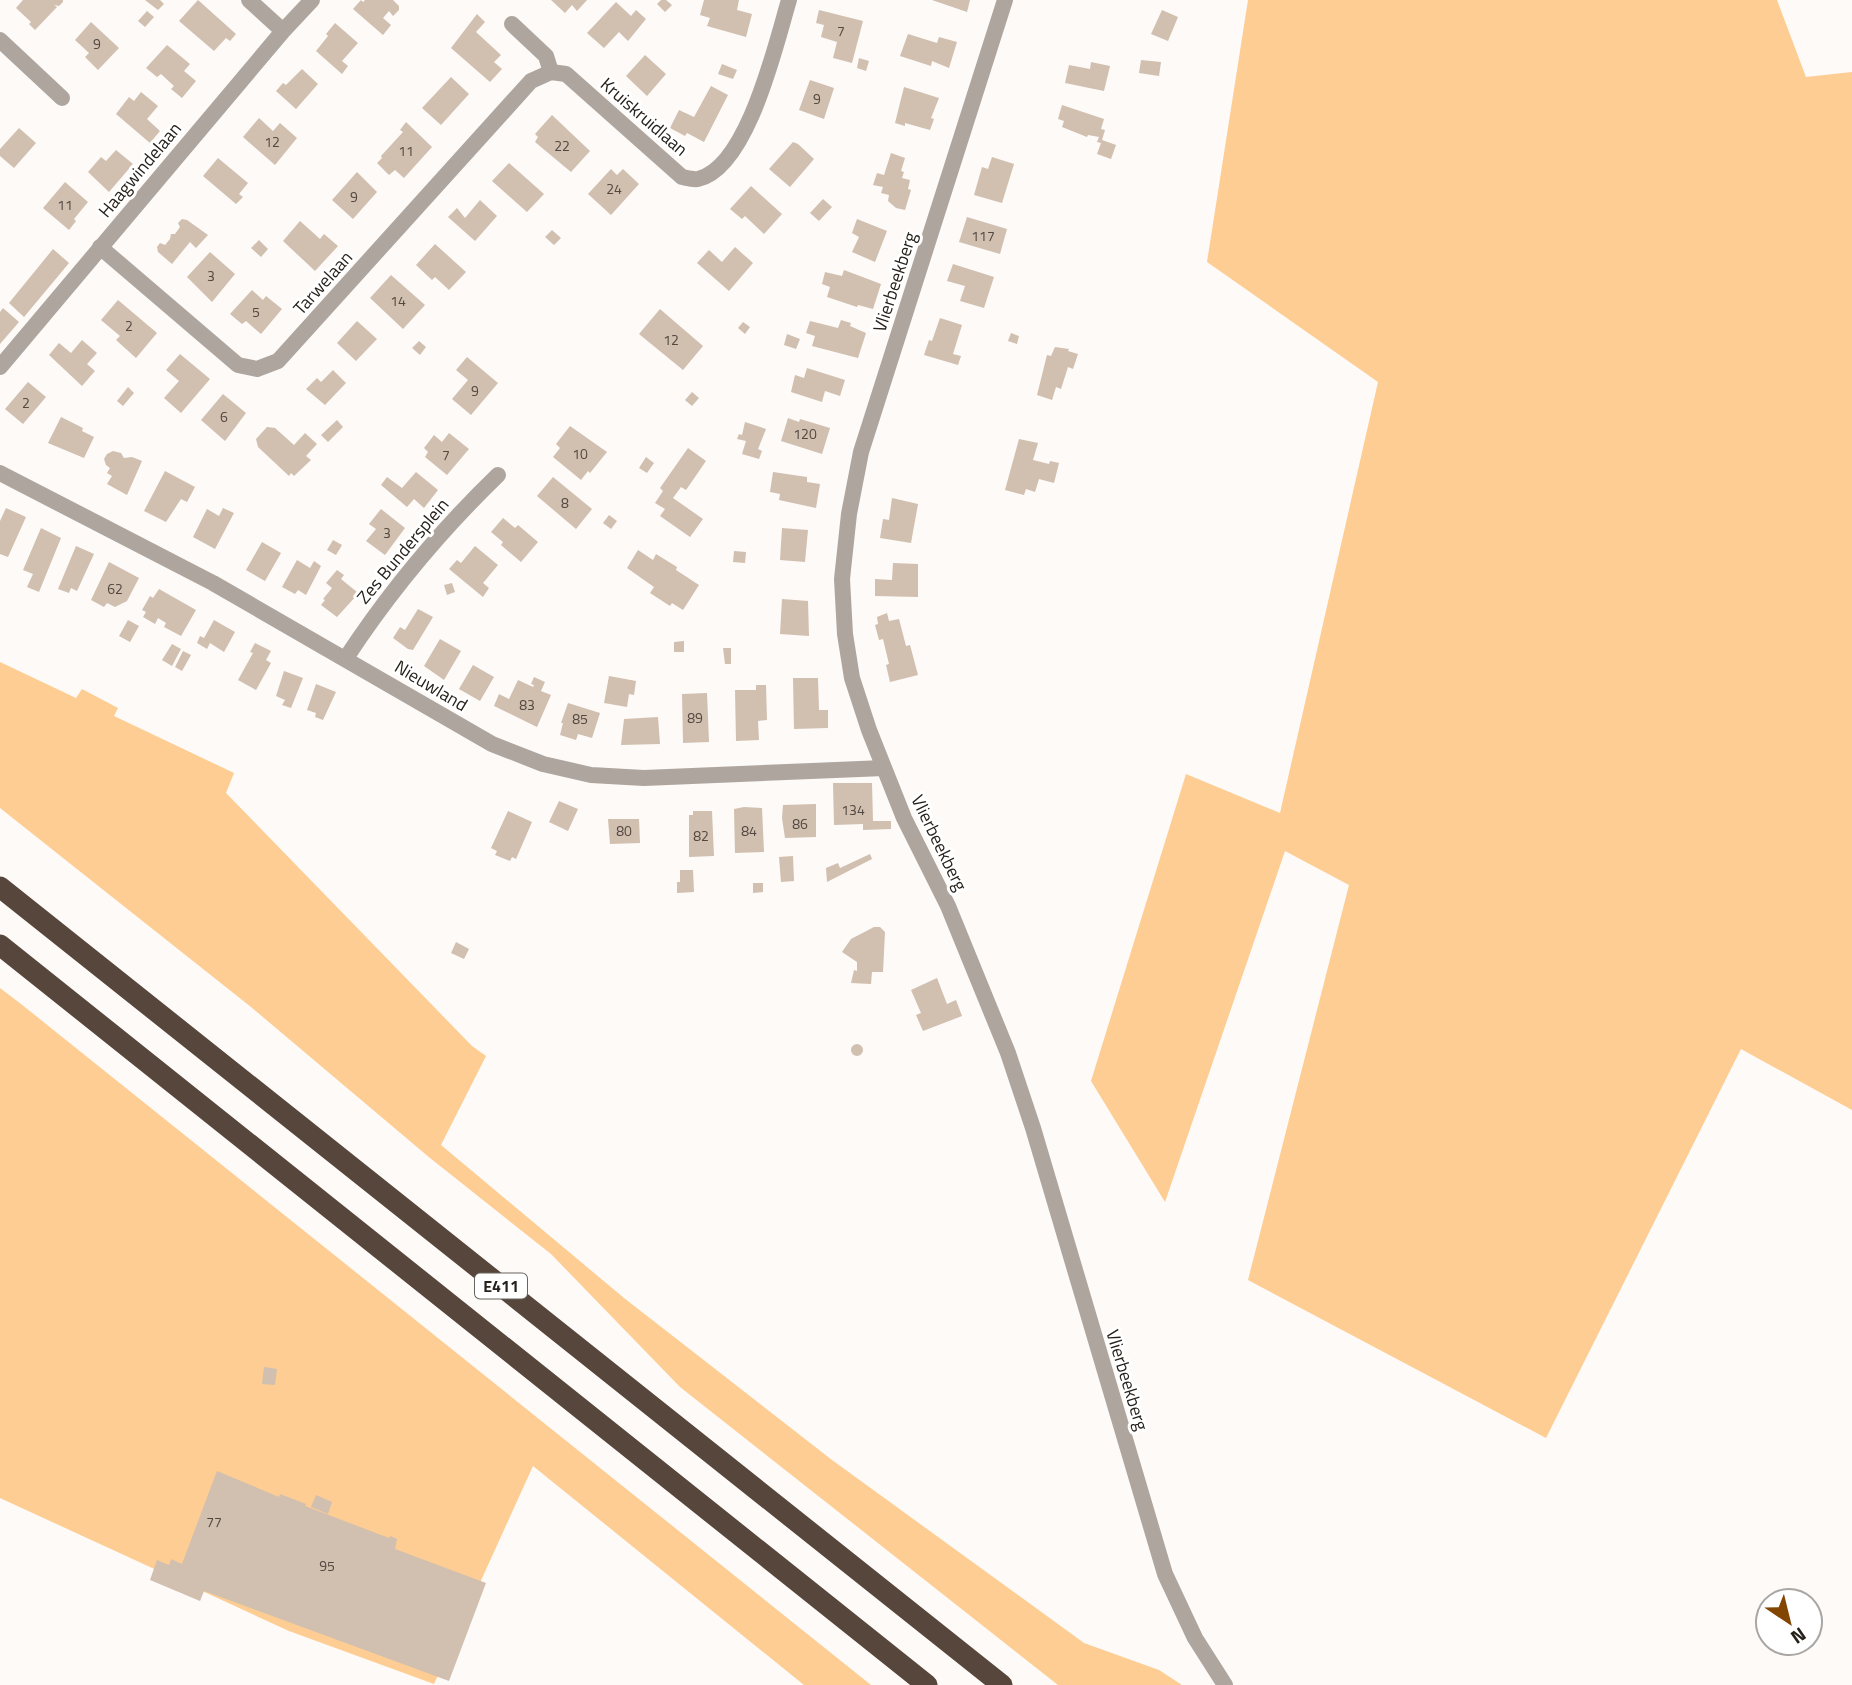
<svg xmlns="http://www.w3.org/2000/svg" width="1852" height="1685" font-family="'Titillium Web',sans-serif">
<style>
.green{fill:#fdcd93}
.building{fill:#d1bfb0}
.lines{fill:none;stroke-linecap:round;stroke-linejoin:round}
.street{stroke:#aea59f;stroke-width:16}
.highway{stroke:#57463b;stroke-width:21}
.labels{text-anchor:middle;stroke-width:6;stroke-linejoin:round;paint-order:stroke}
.number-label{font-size:14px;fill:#524840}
.shield{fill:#fff;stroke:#68645f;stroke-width:2}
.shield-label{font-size:16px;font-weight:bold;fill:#27211b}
.street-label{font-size:18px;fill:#27211b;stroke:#fff}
</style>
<rect width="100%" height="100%" fill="#fdfaf7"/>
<path class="green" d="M1248 0H1777L1806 77 1852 72V1110L1741 1049 1546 1438 1248 1280 1349 885 1285 851 1165 1202 1091 1081 1186 774 1280 813 1378 382 1207 262Z
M0 662 76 698 82 689 118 708 114 716 234 773 226 793 472 1046 486 1056 441 1145 624 1298 832 1460 1084 1643 1159 1670 1182 1685H1058L680 1387 551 1254 430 1158 251 1007 0 808Z
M0 988 21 1004 871 1685H804L533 1466 434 1684 289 1631 0 1498Z"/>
<path class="building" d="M23 0H63V2L59 6 54 5 57 7 35 30 29 24 31 22 16 8Z
M145 0H160L164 4 158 10Z
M198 0 236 34 230 41 226 38 214 51 179 21Z
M361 0 363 2 365 0H393L399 6V10L393 16 389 11 383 18 391 25 383 35 353 9Z
M551 0H587L577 11 572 5 565 13Z
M661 0H666L672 5 665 12 657 4Z
M704 0H739L737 10 752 14 746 37 707 26 710 18 700 15Z
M932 0H970L967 12Z
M616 2 631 16 636 10 646 19 628 41 619 32 604 48 587 33Z
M819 10 863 21 852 63 833 58 837 42 821 37 824 25 816 23Z
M1162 10 1178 17 1168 41 1151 34Z
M147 11 154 17 145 27 138 21Z
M477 14 485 22 476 32 501 55 494 62 502 69 490 82 451 48Z
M91 22 119 48 98 70 85 57 89 53 75 40Z
M335 23 358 43 342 61 348 66 342 74 316 51 328 36 326 34Z
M908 34 937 43 939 37 957 42 949 68 932 61 931 66 900 56Z
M167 45 190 64 184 71 196 81 182 98 171 89 174 86 161 74 157 77 146 68Z
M645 55 666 74 647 96 626 76Z
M859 58 869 61 866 71 857 68Z
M1141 60 1161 62 1159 76 1139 73Z
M1091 62 1110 66 1104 91 1065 83 1069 65 1090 69Z
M722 64 737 70 733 79 718 74Z
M302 69 318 84 296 109 276 91 283 83 286 85Z
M451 77 469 94 441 125 422 108Z
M810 80 834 88 824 119 799 110Z
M711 86 728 95 704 142 687 133 685 136 670 128 679 110 694 117Z
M904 87 939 98 931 118 934 119 930 130 905 123V126L895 123Z
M141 92 158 106 147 119 160 131 150 143 116 114 129 97 134 101Z
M1062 105 1104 119 1101 129 1105 130 1102 140 1116 145 1111 159 1097 154 1101 143 1097 142 1099 137 1088 135 1087 137 1062 127 1064 121 1058 119Z
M552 115 590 151 571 172 535 142 538 137 535 134Z
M259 118 273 131 280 123 297 138 275 165 243 137Z
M406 122 432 147 404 178 395 170 389 175 377 163 382 158 381 156 403 132 400 130Z
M19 128 36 143 14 168 0 156V149Z
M793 142 798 144 814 159 790 187 769 169Z
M116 150 133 164 109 192 88 172 101 157 106 161Z
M891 153 905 158 901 171 904 172 902 178 910 180 908 189 911 190 905 210 896 208 888 201 889 195 881 193 883 187 873 185 877 173 884 175Z
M992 157 1014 164 1002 203 974 195 982 167 988 169Z
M218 158 248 183 239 194 243 197 236 204 203 176Z
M509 163 544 194 527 212 492 181Z
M611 169 617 175 623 169 639 184 611 215 588 194Z
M357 172 377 192 353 219 332 200Z
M65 182 88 202 74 219 76 221 69 230 43 208Z
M751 186 782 214 764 234 745 216 742 219 730 209Z
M823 199 832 207 819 221 810 213Z
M480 200 497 216 475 241 448 217 457 208 465 218Z
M967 217 1007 229 1000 254 959 242Z
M182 219 187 220 208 235 196 248 190 242 172 264 158 252 157 247 160 243 165 245 170 239 171 234H175L180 227 178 223Z
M857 219 887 231 875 262 852 252 859 237 852 233Z
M300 221 320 239 324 234 338 246 315 271 283 241Z
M552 230 561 238 554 245 545 237Z
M259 240 268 249 261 257 251 248Z
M435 244 466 272 449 290 435 277 432 280 416 265Z
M735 247 753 263 729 291 697 263 709 250 722 262Z
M53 249 69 263 24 317 9 303Z
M210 252 235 274 212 302 187 277Z
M953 264 994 277 984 308 960 301 965 286 947 281Z
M844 270 881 284 873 309 858 305 857 307 827 297 830 287 822 284 825 272 842 276Z
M391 275 425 305 403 329 370 298Z
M252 290 263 300 266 296 282 309 261 334 246 321 242 324 230 314Z
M118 300 157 333 136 358 116 340 120 336 101 320Z
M3 308 19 322 0 344V312Z
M660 309 703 346 683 370 639 334Z
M940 318 962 325 953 354 961 356 958 365 924 355 929 340 932 341Z
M841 320 851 323 850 326 866 333 858 358 812 346 815 336 806 333 810 321 838 328Z
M357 321 377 339 356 361 337 343Z
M743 322 750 327 745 334 738 328Z
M1011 333 1019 336 1017 344 1008 341Z
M787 334 800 339 796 349 784 345Z
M82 340 97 353 87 364 95 371 82 386 49 355 59 343 71 353Z
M419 341 426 347 420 355 412 348Z
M1055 347 1069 349 1068 351 1078 354 1073 369 1068 367 1061 389 1056 387 1052 400 1037 395 1047 355 1051 356Z
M180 354 210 379 181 413 164 398 179 381 166 370Z
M467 357 498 383 471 415 452 399 468 380 456 370Z
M807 368 845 380 840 396 825 391 822 402 791 392 795 375 804 378Z
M333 370 346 383 325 405 306 389 317 378 321 382Z
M28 382 46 397 23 424 5 409Z
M128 387 134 393 123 406 117 401Z
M692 392 699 398 692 406 685 400Z
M223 394 246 413 225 441 201 420Z
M61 417 83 428 82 431 94 437 84 458 48 443Z
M788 418 799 422 800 419 830 428 822 454 781 441Z
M337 420 343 427 328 442 321 435Z
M745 422 766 429 758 449 762 451 759 459 742 454 746 441 737 439 739 434 742 435Z
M570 426 607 452 590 473 588 471 581 480 553 457 560 448 556 444Z
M267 427 275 428 294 445 305 433 317 444 306 456 311 460 294 476 291 473 289 476 258 447 256 439Z
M449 433 469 449 447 475 425 457 428 452 424 448 434 435 442 442Z
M1019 439 1038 443 1033 460 1049 464 1050 461 1059 463 1054 483 1039 479 1035 492 1026 489 1024 495 1005 490Z
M688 448 706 461 686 490 681 487 673 498 703 519 690 537 660 516 665 509 655 503 663 491 660 488Z
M113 451 121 453 124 458 132 457 142 461 127 495 107 484 112 476 107 473 110 468 106 465 104 459 107 454Z
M646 457 654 463 647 473 639 468Z
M165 471 195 487 187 502 181 499 166 522 144 511Z
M416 472 438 490 424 508 414 499 407 507 381 485 387 477 402 488Z
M773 472 807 477V482L820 484 816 508 779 500 780 494 770 492Z
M553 477 592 509 576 529 537 496Z
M892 498 918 504 911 543 880 538 883 519 889 520Z
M6 508 26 517 8 557 0 554V521Z
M223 508 234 513 215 549 193 537 207 509 219 516Z
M381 509 405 528 385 555 366 541 376 529 369 524Z
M609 515 617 521 611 529 603 523Z
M503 518 515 528 518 525 538 542 521 562 501 545 503 542 491 532Z
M41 528 61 538 39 592 27 587 33 574 23 570Z
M782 528 808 530 805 562 780 560Z
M333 540 342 545 336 555 327 550Z
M262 542 281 553 265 581 246 570Z
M76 546 94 554 77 591 71 588 69 593 58 589Z
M475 546 498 565 483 583 489 588 483 597 449 569 457 560 461 563Z
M638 550 653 560 656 554 677 567 676 570 699 585 683 610 672 603 670 606 650 593 654 587 627 568Z
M734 551 746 552 745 563 733 562Z
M297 560 310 568 314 561 321 566 306 595 298 590 295 594 282 587Z
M109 562 139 578 127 601 115 607 107 603 104 607 91 600Z
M893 563 918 564V597L875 596V579L892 580Z
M337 570 344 575 341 579 357 592V595L337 617 321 605 325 600 323 599 332 588 326 583Z
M452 583 455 592 447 595 444 585Z
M159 589 196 610 181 636 164 627 166 623 158 618 155 624 143 617 146 612 142 610 150 596 153 598Z
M782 599 808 601 809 636 780 634Z
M418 609 433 617 413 650 408 649 393 638 400 627 405 630Z
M887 613 889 621 899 619 906 646 910 645 918 675 890 682 886 665 889 664 883 639 879 640 875 625 878 624 877 617Z
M128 620 139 626 130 642 119 636Z
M214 620 235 632 224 652 210 643 207 649 197 643 200 636 204 638Z
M440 639 461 651 444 680 424 666Z
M684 641V652H674V642Z
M255 643 271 651 266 660 271 663 256 690 238 680 253 653 250 652Z
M172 644 181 649 172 666 162 660Z
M723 648H731V664H725Z
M183 651 191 655 182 671 175 667Z
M473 665 494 677 480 701 459 689Z
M284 671 303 678 291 708 282 705 285 700 276 696Z
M609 676 636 681 634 695 629 694 627 707 604 703Z
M534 677 545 682 541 691 551 695 537 727 494 706 499 694 509 699 518 680 533 687 534 685 531 684Z
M793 678H818L819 710H828V728L794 729Z
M316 684 336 692 323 720 315 717 316 713 307 710Z
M756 685H766L767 720 758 721 759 740 736 741 735 690H756Z
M707 693 709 742 683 743 682 694Z
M568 703 600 713 592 738 578 734 576 740 560 735 563 723H561Z
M658 717 660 744 621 745 624 719Z
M833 783H872L873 821H891V829L863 830V824L834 825Z
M559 801 578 809 568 831 549 822Z
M816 804V837L785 838 782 818 783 805Z
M744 807 762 808 764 852 735 853 734 809Z
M508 811 532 822 516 859 512 857 510 861 495 855 497 851 491 848Z
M693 811H712L714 856 689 857V815H693Z
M608 819H639L640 843 610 844Z
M870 854 872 859 827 882 826 868 838 863 840 868Z
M793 856 794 881 781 882 779 857Z
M680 870H693L694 892 677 893V882H680Z
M753 883H763V892L753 893Z
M874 927H880L885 932 883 972H872L871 984 851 983 854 970 857 971V962L842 952 851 939Z
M456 942 469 949 464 959 451 953Z
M937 978 947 1004 956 1000 962 1016 923 1031 916 1015 921 1013 911 990Z
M851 1050a6 6 0 1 1 12 0a6 6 0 1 1-12 0Z
M264 1367 277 1369 275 1385 262 1384Z
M217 1471 279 1497 280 1494 306 1504 305 1506 389 1538 390 1536 397 1539 395 1549 486 1583 449 1681 204 1591 200 1601 150 1580 157 1560 169 1565 171 1559 182 1564Z
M316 1495 332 1502 328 1514 311 1507Z"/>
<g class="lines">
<path class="street" d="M249 0 283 31
M1005 0 861 452 849 514 842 579 845 634 852 678 869 730 904 818 948 906 1008 1053 1033 1128 1165 1574 1195 1638 1225 1685
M512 24 546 56 551 72 566 74 682 177C687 178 694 180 698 179 748 168 776 43 789 0
M0 40 62 98
M100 247 238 365 257 369 278 361 531 81 551 72
M0 367 283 31 312 0
M0 473 213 583 492 744 543 764 591 775 644 778 884 768
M346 658C390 591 440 531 498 475"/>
<path class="highway" d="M0 887 1002 1685
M0 945 927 1685"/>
</g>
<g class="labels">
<g class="number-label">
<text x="841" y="36">7</text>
<text x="97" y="49">9</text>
<text x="817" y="104">9</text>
<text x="272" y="147">12</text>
<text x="562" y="151">22</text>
<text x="406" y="156">11</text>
<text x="614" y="194">24</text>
<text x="354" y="202">9</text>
<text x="65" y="210">11</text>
<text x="983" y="241">117</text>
<text x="211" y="281">3</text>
<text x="398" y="306">14</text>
<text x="256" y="317">5</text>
<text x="129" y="331">2</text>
<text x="671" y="345">12</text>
<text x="475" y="396">9</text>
<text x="26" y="408">2</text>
<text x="224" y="422">6</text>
<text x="805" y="439">120</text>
<text x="580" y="459">10</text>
<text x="446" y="460">7</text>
<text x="565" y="508">8</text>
<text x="387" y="538">3</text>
<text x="115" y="594">62</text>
<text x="527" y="710">83</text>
<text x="695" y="723">89</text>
<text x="580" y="724">85</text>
<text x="853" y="815">134</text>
<text x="800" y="829">86</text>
<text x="624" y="836">80</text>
<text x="749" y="836">84</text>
<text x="701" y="841">82</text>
<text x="214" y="1527">77</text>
<text x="327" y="1571">95</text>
</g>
<rect class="shield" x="475" y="1273.5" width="52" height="25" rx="5"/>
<g class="shield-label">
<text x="501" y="1292">E411</text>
</g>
<g class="street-label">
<text transform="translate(644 117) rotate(41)" y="6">Kruiskruidlaan</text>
<text transform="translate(140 170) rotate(-50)" y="6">Haagwindelaan</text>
<text transform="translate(895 282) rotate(-72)" y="6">Vlierbeekberg</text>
<text transform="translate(323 283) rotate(-48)" y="6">Tarwelaan</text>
<text transform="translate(403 551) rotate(-50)" y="6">Zes Bundersplein</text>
<text transform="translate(431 686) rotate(31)" y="6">Nieuwland</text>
<text transform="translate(939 843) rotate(64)" y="6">Vlierbeekberg</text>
<text transform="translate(1127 1380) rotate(73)" y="6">Vlierbeekberg</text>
</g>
</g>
<g transform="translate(1789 1622) rotate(145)"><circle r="33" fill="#ffffff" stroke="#a9a6a4" stroke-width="2"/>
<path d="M0-5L12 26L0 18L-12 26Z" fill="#824602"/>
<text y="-10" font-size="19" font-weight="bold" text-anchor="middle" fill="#27211b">N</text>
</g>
</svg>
